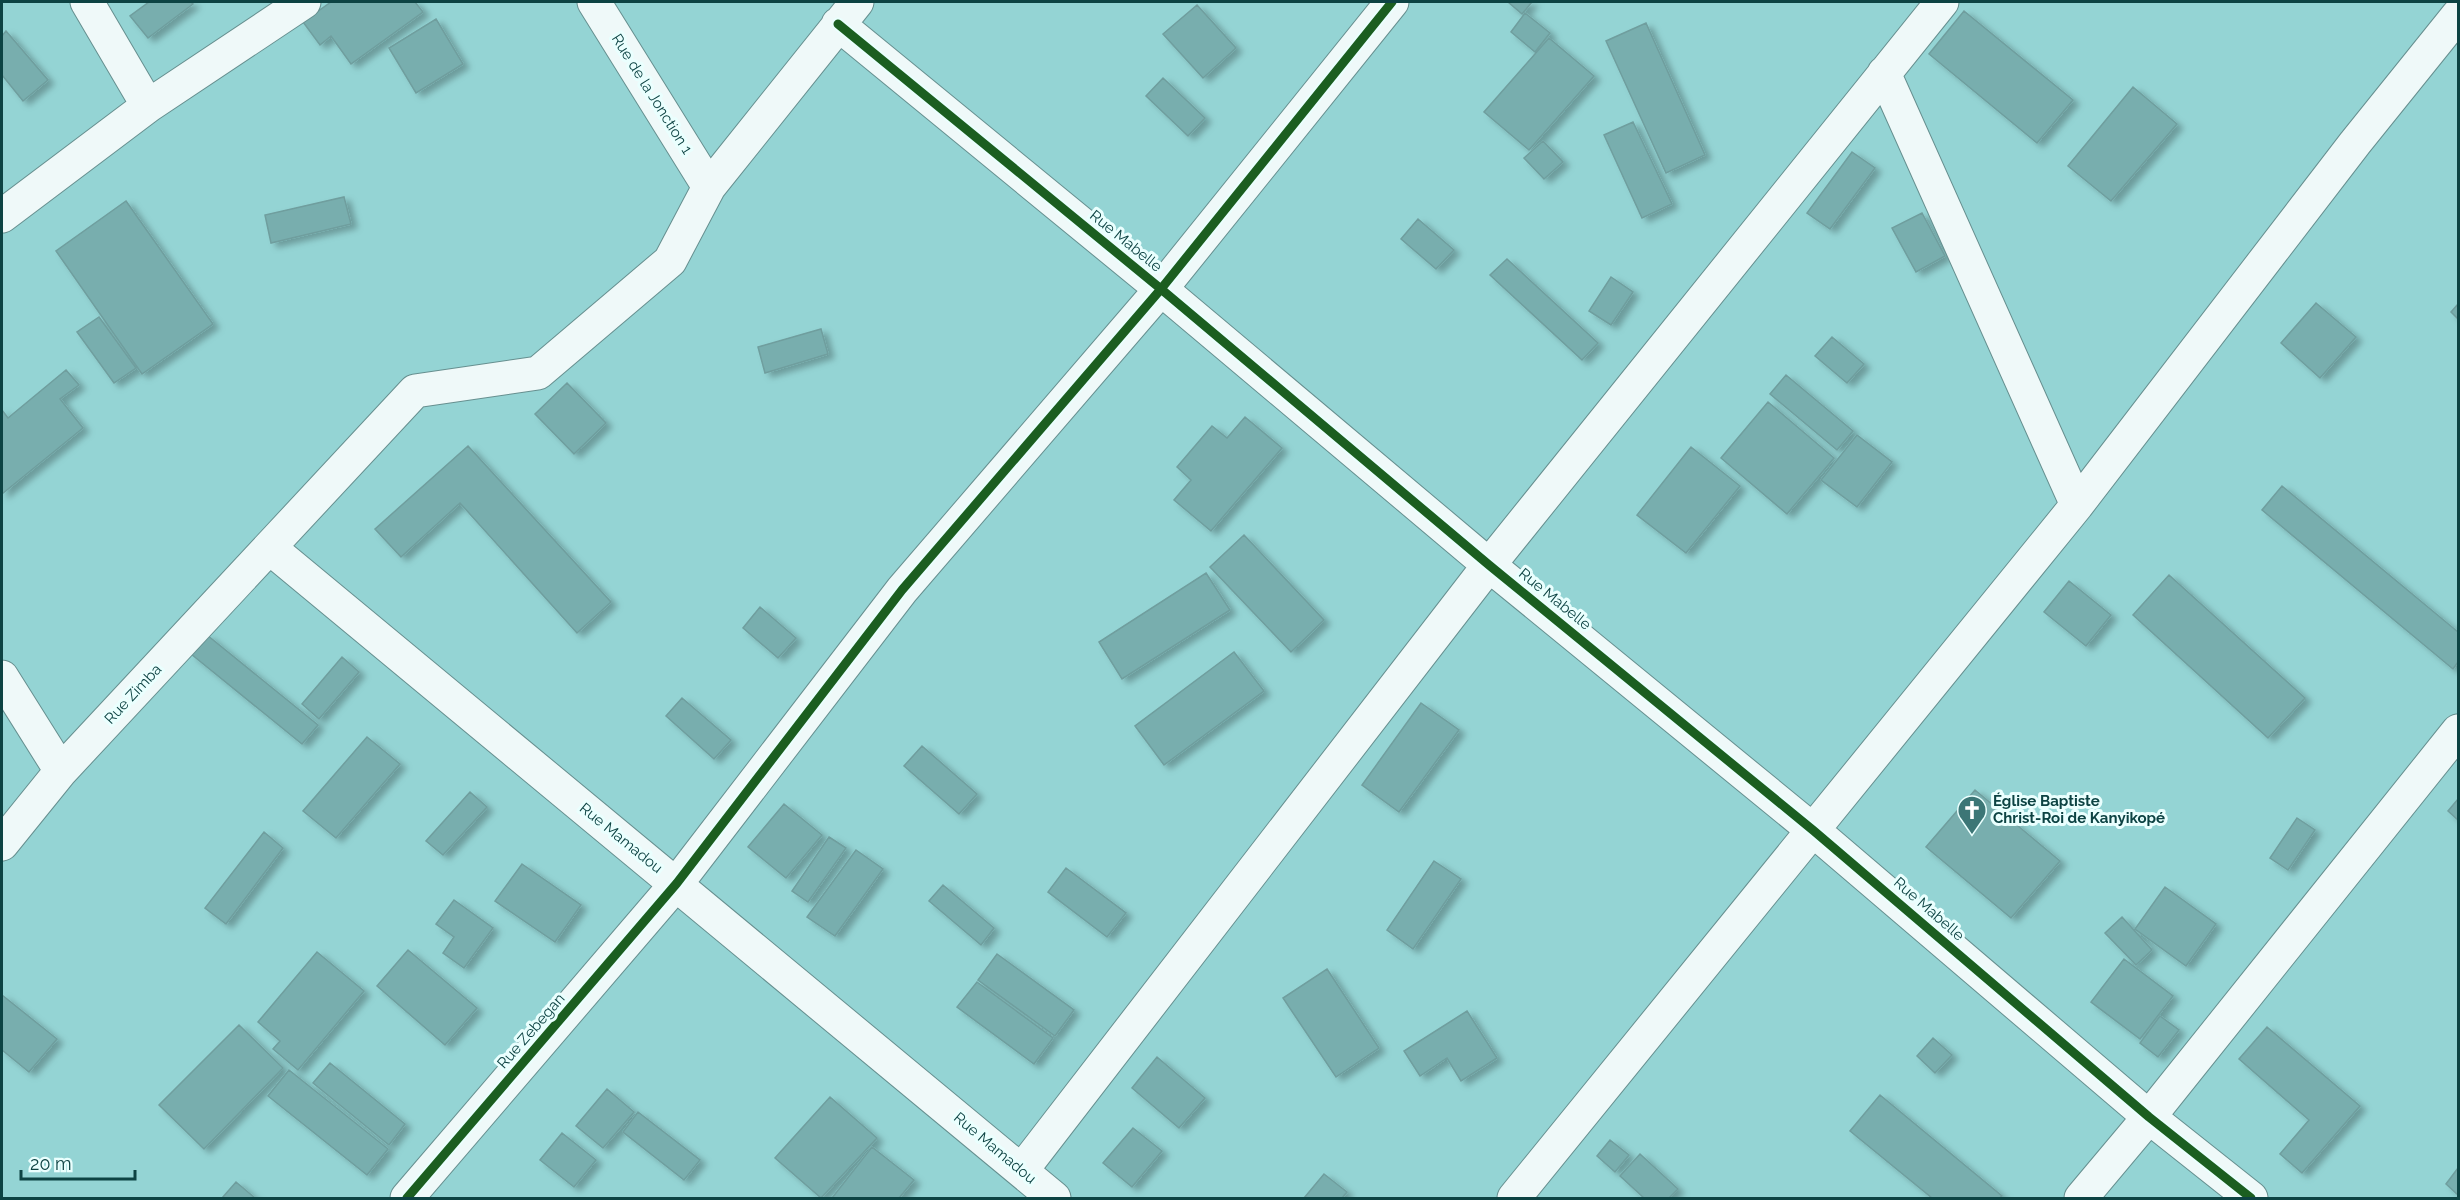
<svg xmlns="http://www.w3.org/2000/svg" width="2460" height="1200" font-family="Raleway,sans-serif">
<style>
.building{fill:#78aeae;stroke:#6f9e9e;stroke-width:1.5;filter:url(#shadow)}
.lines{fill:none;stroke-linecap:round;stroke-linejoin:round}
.minor-casing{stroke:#668f8f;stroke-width:35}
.minor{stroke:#eff9f9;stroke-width:33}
.cycleway-casing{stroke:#eafffe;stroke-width:13}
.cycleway{stroke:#1b5e20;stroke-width:9}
.labels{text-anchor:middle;stroke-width:6;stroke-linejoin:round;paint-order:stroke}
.street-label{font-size:15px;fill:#0d4343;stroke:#eafffe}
.poi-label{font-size:15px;font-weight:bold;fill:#0d4343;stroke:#eafffe;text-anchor:start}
</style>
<defs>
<filter id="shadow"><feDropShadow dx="6" dy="4" stdDeviation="3" flood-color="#0004"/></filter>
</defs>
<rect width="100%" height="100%" fill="#94d4d4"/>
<path class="building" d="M149 2H191L193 4 148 38 130 16Z
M331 2H415L423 12 351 64 331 36 320 45 303 22Z
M1508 2H1532L1522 14Z
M1197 5 1236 48 1203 78 1163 34Z
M1964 11 2073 100 2037 143 1929 54Z
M1525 13 1550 33 1535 52 1511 32Z
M436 19 463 64 416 93 389 48Z
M1646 23 1705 155 1666 173 1606 41Z
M6 31 48 80 23 101 2 75V36Z
M1549 38 1594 76 1529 150 1484 112Z
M1163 78 1205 118 1188 136 1146 96Z
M2133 87 2177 124 2111 201 2068 166Z
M1633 122 1672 204 1642 218 1604 135Z
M1543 141 1563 162 1544 179 1524 158Z
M1852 152 1875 168 1830 229 1807 213Z
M344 197 351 224 271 243 265 215Z
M126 201 213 324 142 374 56 251Z
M1922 213 1945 256 1916 272 1892 228Z
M1418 219 1454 250 1436 269 1401 239Z
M1507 259 1598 343 1582 360 1490 275Z
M1611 277 1633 292 1611 325 1589 311Z
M2316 303 2356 337 2320 378 2281 343Z
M2458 304V319L2451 312Z
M99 317 136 368 114 383 77 332Z
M821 329 828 354 765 373 758 347Z
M1832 337 1864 364 1847 383 1815 356Z
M66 370 79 385 60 399 83 428 2 494V410L8 418Z
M1786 375 1853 431 1837 450 1770 394Z
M567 383 606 423 574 454 535 414Z
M1768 402 1834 458 1787 514 1721 458Z
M1245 417 1282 448 1211 531 1174 500 1191 480 1177 467 1212 426 1227 438Z
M1857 435 1892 462 1857 507 1821 480Z
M468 446 611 602 577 633 460 503 401 557 375 529Z
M1691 447 1740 486 1686 553 1637 515Z
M2282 486 2458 632V662L2453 669 2262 510Z
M1244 535 1324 620 1291 652 1210 567Z
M1206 573 1230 610 1122 679 1099 642Z
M2169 575 2305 698 2268 738 2133 615Z
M2069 581 2111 615 2086 646 2044 612Z
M760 607 796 638 778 658 743 628Z
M207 635 318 725 302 744 191 654Z
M1234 652 1264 691 1164 765 1135 726Z
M342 657 359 672 319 719 302 704Z
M682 698 731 740 714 759 666 716Z
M1421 703 1459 730 1399 812 1362 785Z
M367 737 400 764 336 838 303 811Z
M922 746 977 794 959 814 904 766Z
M1975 790 2060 861 2011 918 1926 847Z
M470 792 487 807 443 855 426 841Z
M2458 799V820L2448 811Z
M784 804 822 835 786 878 748 847Z
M2297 818 2315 830 2288 870 2270 858Z
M264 832 283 848 226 924 205 908Z
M829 837 846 848 808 902 792 891Z
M856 850 883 869 835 936 807 917Z
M1434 861 1461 879 1413 949 1387 930Z
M522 864 581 905 555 942 495 901Z
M1066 868 1126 913 1107 937 1048 892Z
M943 885 994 928 981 945 929 901Z
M2165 887 2216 924 2186 966 2135 929Z
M454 900 493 928 464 968 443 953 454 937 436 924Z
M2122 917 2152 950 2136 965 2105 933Z
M408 950 477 1008 445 1045 377 986Z
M317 952 364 991 298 1070 273 1049 280 1041 258 1022Z
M997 954 1074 1010 1055 1036 978 980Z
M2124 959 2173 996 2140 1039 2091 1002Z
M1327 969 1379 1048 1336 1077 1283 998Z
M977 982 1053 1038 1034 1064 957 1007Z
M2 995 57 1039 29 1072 2 1050Z
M1467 1011 1497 1058 1461 1081 1447 1058 1420 1076 1404 1051Z
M2160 1016 2179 1030 2158 1057 2140 1043Z
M239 1025 283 1068 204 1149 159 1105Z
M2267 1027 2360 1106 2302 1173 2280 1154 2309 1120 2239 1059Z
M1933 1038 1952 1055 1935 1073 1917 1056Z
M1157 1057 1205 1098 1179 1128 1132 1088Z
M330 1063 405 1124 389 1145 313 1083Z
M289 1070 388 1149 367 1175 268 1096Z
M607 1089 634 1112 603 1148 576 1126Z
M1880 1095 2002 1196 1999 1198H1932L1850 1131Z
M830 1097 877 1138 821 1198 775 1158Z
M638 1112 700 1160 684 1180 623 1132Z
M1133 1128 1162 1151 1132 1187 1103 1163Z
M562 1133 596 1160 574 1187 540 1160Z
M1610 1140 1629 1155 1615 1172 1597 1156Z
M872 1147 914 1180 899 1198H832Z
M1640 1154 1678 1189 1669 1198H1644L1620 1176Z
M2458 1168V1195L2446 1184Z
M1324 1174 1347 1192 1342 1198H1304Z
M236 1182 255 1198H222Z"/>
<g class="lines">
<g class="minor-casing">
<path id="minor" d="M87 2 148 106
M594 2 709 187
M838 24 1161 289 1489 565 1814 831 2149 1117 2251 1198
M1884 73 2077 505
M2 216 148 106 304 2
M270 548 1054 1198
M2 677 61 771
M2 844 61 771 415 391 538 373 670 261 709 187 857 2
M1022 1170 1489 565 1942 2
M407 1198 677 883 902 590 1161 289 1392 2
M1514 1198 2077 505 2355 143 2458 15
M2081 1198 2149 1117 2458 731"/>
</g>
<use href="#minor" class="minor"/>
<g class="cycleway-casing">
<path id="cycleway" d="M838 24 1161 289 1489 565 1814 831 2149 1117 2251 1198
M407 1198 677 883 902 590 1161 289 1392 2"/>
</g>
<use href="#cycleway" class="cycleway"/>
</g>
<defs>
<g id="church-pin" transform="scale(1.5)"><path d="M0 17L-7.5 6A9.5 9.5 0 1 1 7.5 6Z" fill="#3c7676" stroke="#eafffe"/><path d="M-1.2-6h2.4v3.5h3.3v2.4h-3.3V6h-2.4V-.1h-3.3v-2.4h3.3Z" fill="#fff"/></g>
</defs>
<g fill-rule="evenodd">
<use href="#church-pin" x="1972" y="810"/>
</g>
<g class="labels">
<g class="street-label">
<text transform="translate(652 94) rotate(58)" y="5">Rue de la Jonction 1</text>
<text transform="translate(1126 241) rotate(39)" y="5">Rue Mabelle</text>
<text transform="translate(1555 599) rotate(39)" y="5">Rue Mabelle</text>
<text transform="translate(133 694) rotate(-47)" y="5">Rue Zimba</text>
<text transform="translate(621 838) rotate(39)" y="5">Rue Mamadou</text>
<text transform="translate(1929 909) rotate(41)" y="5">Rue Mabelle</text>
<text transform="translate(531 1031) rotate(-49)" y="5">Rue Zebegan</text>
<text transform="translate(995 1148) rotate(40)" y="5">Rue Mamadou</text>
</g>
<g class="poi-label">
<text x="1993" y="806">Église Baptiste<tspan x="1993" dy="17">Christ-Roi de Kanyikopé</tspan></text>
</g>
</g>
<rect width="2460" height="1200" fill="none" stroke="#0d4343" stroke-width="6"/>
<path d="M21 1170v9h114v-9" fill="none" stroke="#0d4343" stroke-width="3"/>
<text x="30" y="1170" font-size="18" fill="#0d4343" stroke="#eafffe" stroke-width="4.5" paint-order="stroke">20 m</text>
</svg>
